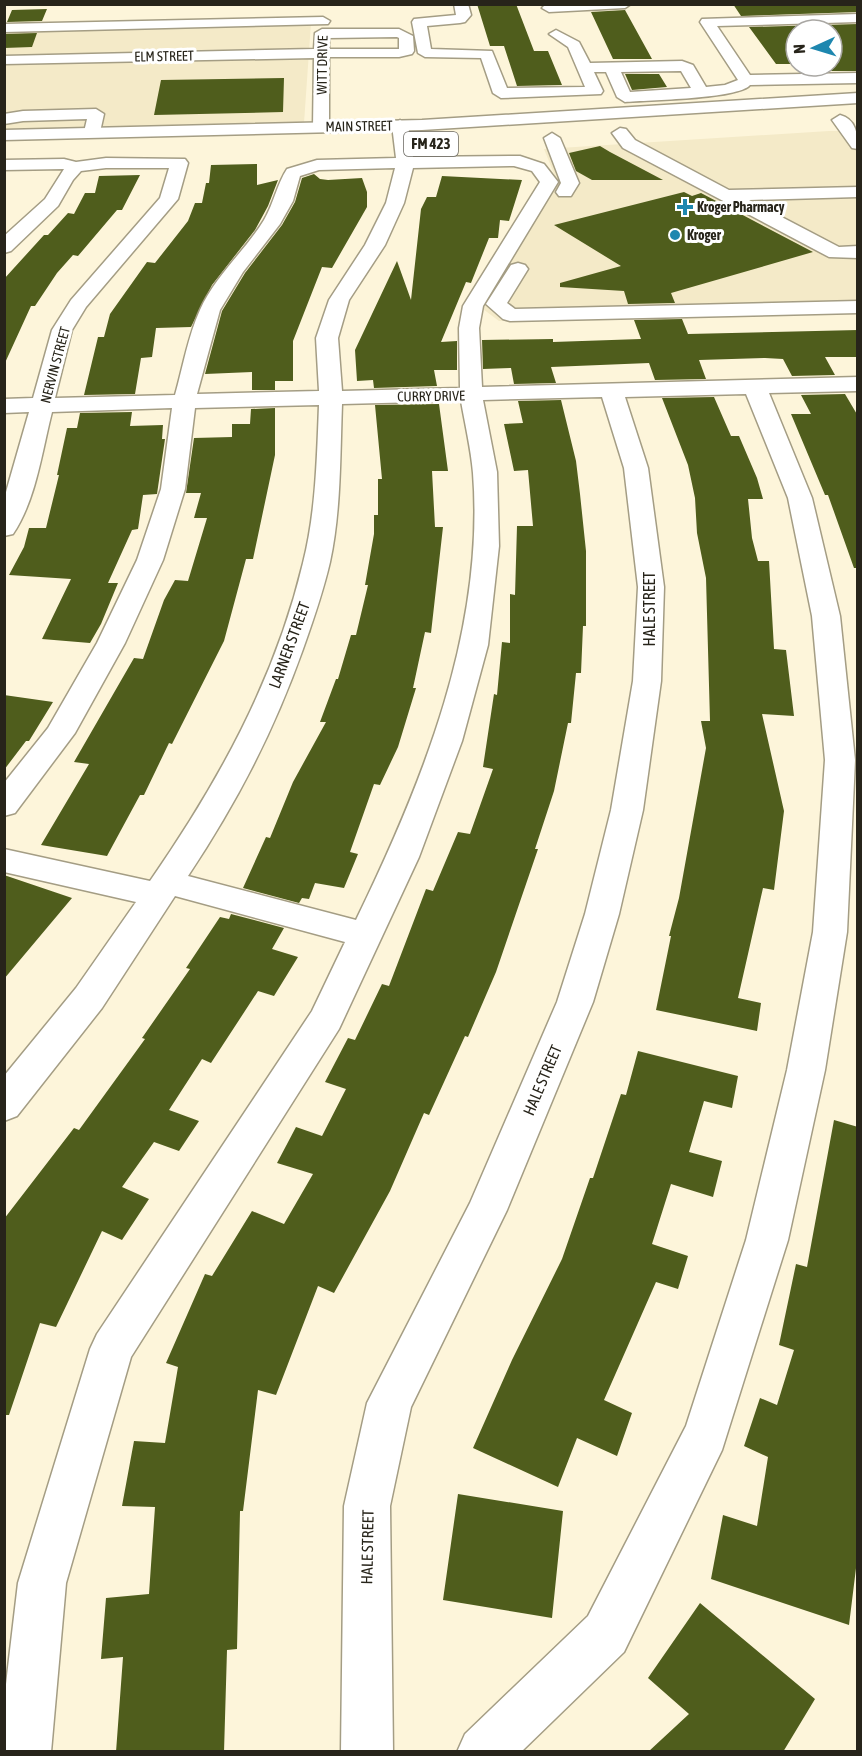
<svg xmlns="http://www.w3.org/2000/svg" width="862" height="1756" font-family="'Asap Condensed',sans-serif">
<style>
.built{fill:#f4eac8}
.building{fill:#4f5d1c}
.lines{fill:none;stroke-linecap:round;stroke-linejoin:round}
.minor-casing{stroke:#a49d84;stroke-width:3}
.major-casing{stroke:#a49d84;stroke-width:3}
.minor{fill:#fff;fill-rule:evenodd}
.major{fill:#fff;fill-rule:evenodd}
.poi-dot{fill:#1e87af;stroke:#fff;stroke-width:2}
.labels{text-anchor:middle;stroke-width:6;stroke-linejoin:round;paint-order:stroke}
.far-street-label{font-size:14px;fill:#27241a;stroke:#fff}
.far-poi-label{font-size:14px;font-weight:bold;fill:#27241a;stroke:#fff;text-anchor:start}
.shield{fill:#fff;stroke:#68665f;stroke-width:1.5}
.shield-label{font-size:15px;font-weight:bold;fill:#27241a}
.street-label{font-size:16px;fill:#27241a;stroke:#fff}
</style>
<rect width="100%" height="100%" fill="#fdf5da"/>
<path class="built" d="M311 23 304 123 5 129 4 29Z
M829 131H857V312L499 321 479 306 557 181 544 149Z"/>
<path class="building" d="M477 4H516L534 51H548L562 85 517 86 504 46H490Z
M733 4H858V12L741 16Z
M47 9 42 21 7 22 12 10Z
M625 10 652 59H613L591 12Z
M858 24V71H824L820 66H832V30H796V64H776L749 27Z
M37 33 32 47 4 48V34Z
M625 74H659L667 87 632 90Z
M284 78 283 112 154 115 161 80Z
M600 146 610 152 663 180H592L576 171 569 153Z
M257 164V185L278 180 268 206 255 230 212 285 191 327 156 328 152 357 141 358 135 394 84 395 98 337H104L110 314 147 262 155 263 188 221 195 203H202L206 183H209L211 165Z
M314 174 320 179 328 180 362 178 367 192V207L332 268 322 267 293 341V381H275V390H252V372L205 374 222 311 245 273 282 225 295 202 302 178Z
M140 175 122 210H117L78 256 73 255 57 273 35 306H31L4 365V279L44 235H48L68 213 74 214 85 193H95L99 176Z
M442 176 522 180 509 221 500 220 498 238H489L471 283 466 282 441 342 457 341V370H434L437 386 374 388 373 380 357 381 355 350 397 261 411 300 421 209 427 197H436Z
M684 192 692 196 701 193 813 252 671 293 675 303 628 304 624 291 560 287V283L621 266 554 225Z
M682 319 688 334 858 330V357H825L835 375 792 376 783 359 765 358 699 360 706 379 655 380 649 363 551 367 556 383 514 384 511 368 483 369 482 340 553 339V342L641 339 634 320Z
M845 394 858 416V568H854L828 495H825L791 414H811L801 395Z
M714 397 731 436H739L757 478 763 499H748L752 538 758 561H769L774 649 786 650 794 716 762 714 784 811 774 890 763 888 738 998 761 1003 757 1031 656 1010 671 936H669L679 898 706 748 701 721H710L706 578 697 533 695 498 688 465 662 398Z
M561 400 576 461 580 494 586 551V626H583L581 673H576L571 723H568L554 791 535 849H538L496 972 468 1037 465 1036 429 1115 424 1113 390 1191 334 1293 318 1286 276 1395 258 1390 243 1511H240L237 1649 227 1650 224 1752H116L123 1657 101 1659 106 1598 149 1594 155 1507 122 1506 134 1441 165 1443 178 1367 166 1363 205 1274 212 1276 252 1211 284 1224 313 1174 277 1163 296 1127 322 1136 346 1089 325 1082 348 1038 355 1040 382 984 389 986 426 889 433 891 458 832 470 834 493 769 483 767 494 694 497 695 502 642 510 643V594L515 595 517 526H533L528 470 514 471 504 424 523 423 518 401Z
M439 404 448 471H432L435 527H443L431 633 425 632 413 688H416L398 747 380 785 374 784 350 852 358 854 344 888 315 883 309 899 302 898 299 903 243 888 266 837 270 838 293 782 326 722H320L336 679H338L351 635H356L368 585H365L374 534V515H378V479H382L375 405Z
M275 408V455L253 559H246L224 641 172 744 169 743 144 795H140L107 856 41 845 89 764 74 762 134 658 143 659 164 600 175 580 188 581 207 518H194L201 493H186L194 438 232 437V424H250L251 409Z
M132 412 130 426 163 425 162 439H165L157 494 143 495 138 529 132 530 108 583H118L101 624 90 643 42 639 71 579 9 575 24 547 29 528H46L59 475H57L67 428H77L80 413Z
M4 695 53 702 29 741H26L4 770Z
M4 875 72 898 4 979Z
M231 914 284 928 272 949 298 957 274 996 258 991 211 1063 202 1059 169 1110 199 1121 179 1151 154 1142 122 1187 149 1199 122 1240 102 1231 56 1327 40 1323 9 1415H4V1219L74 1128 79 1130 145 1039 142 1038 190 969 186 968 220 917 229 919Z
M638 1051 738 1076 732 1108 704 1101 689 1152 722 1161 713 1197 671 1184 652 1244 688 1256 678 1289 656 1282 604 1400 632 1413 617 1456 577 1438 558 1487 473 1448 512 1360 562 1259 590 1178H593L621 1094 626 1095Z
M834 1120 858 1127V1552L849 1625 711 1579 723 1515 757 1526 768 1457 744 1446 760 1398 777 1405 794 1350 779 1345 796 1264 807 1267Z
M458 1494 563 1511 552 1618 443 1600Z
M700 1603 815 1699 783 1752H648L689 1714 648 1678Z"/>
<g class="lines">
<g class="minor-casing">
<path id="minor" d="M454 4H468L471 15 465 22 460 23 427 26 431 49 492 51 507 88 585 87 568 47 549 34 556 30 579 42 590 63 682 61 693 65 706 87 725 85 738 80 700 22 702 19 858 14V22L717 26 750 75 858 73V83L750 85C739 99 647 100 625 102L617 97 606 72H594L603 91 601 94 501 98 493 93 481 58 425 57 418 53 412 22 414 19 456 15ZM681 71 691 88 630 92 621 72Z
M631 4 625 8 549 12 542 8 546 4Z
M323 17 330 21 328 24 4 32V24Z
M322 29H399L413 36 414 51 412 54 399 57H329V127L321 132 313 127 314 58 4 64V56L314 49 315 33ZM397 37 399 38V49H329V38Z
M96 109 104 114 100 132 92 137 84 132 87 119 23 121 4 124V114L23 111Z
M840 115C856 119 858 135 858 149L852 148 832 120Z
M400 120 408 125 413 157 520 156 544 164 558 182 483 306 479 328 482 387 858 377V391L769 393 812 498 840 616 855 760 847 932 825 1070 788 1240 722 1450 624 1652 521 1752H457L465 1734 588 1616 686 1426 746 1240 787 1070 813 932 825 760 812 616 788 498 746 394 625 397 648 468 664 587 661 681 643 810 619 914 593 1002 507 1210 411 1407 390 1506 393 1752H341L344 1506 367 1403 470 1203 557 1002 585 914 611 810 633 681 638 587 624 468 602 397 483 400 497 472 499 546 488 645 462 741 419 857 339 1029 131 1357 66 1583 51 1752H4V1701L18 1583 90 1349 97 1334 312 1011 345 942 175 896 102 1008 17 1116 4 1121V1076L76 988 136 902 4 872V849L150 881C218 783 275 680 303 563 316 512 317 457 319 405L195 408 185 489 163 560 125 643 75 733 15 813 4 816V783L48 728 97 643 137 560 161 489 172 408 52 412C42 451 36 500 13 534L4 536V499L29 412 4 413V399L33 398 52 330 71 300 160 198 169 168H106L81 171 73 180 58 206 11 251 4 253V236L45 199 64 169 4 170V160L64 159 76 162 106 158 185 159 188 163 178 199 86 307 72 330 55 398 175 395C183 367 188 336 200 310 215 276 245 251 264 220 274 203 277 184 287 169L317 160 396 158 392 125ZM514 166 532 171 540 182 463 306 459 328 460 388 342 391 338 338 349 300 385 245 404 203 413 168ZM395 168 386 203 365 245 329 300 316 338 319 391 197 394 220 310 243 272 280 224 293 201 300 176 319 170ZM461 401C465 424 471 449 473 473 485 629 423 782 356 920L188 876C237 802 273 733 303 649 313 621 323 592 330 562 341 511 340 456 342 404Z
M620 128 626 129 635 140 729 190 858 187V197L749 200 839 247 858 246V258L829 257 623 148 612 133Z
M552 133 560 138 579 183 571 196H559L556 192 561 183 544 138Z
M518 263 525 265 528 269 507 303 515 309 858 301V313L510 321 503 319 486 304 511 265Z"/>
</g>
<g class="major-casing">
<path id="major" d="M858 93V103L422 130 4 140V130L422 120Z"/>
</g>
<use href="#minor" class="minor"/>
<use href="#major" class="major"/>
</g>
<g class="poi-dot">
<path d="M682 198h6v6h6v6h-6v6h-6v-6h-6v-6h6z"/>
<circle cx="675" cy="235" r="6"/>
</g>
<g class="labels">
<g class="far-street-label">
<text transform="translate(164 56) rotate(-1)" y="5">ELM STREET</text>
<text transform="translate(322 65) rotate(-89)" y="5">WITT DRIVE</text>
<text transform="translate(359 126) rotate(-1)" y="5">MAIN STREET</text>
<text transform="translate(55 365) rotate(-75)" y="5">NERVIN STREET</text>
<text transform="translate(431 396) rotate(-1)" y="5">CURRY DRIVE</text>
</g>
<g class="far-poi-label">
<text x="697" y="212">Kroger Pharmacy</text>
<text x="687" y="240">Kroger</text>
</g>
<rect class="shield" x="404" y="132" width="54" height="24" rx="4.5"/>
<g class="shield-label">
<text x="431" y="149">FM 423</text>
</g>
<g class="street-label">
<text transform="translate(649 609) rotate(-90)" y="6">HALE STREET</text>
<text transform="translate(289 645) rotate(-70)" y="6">LARNER STREET</text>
<text transform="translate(542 1080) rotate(-67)" y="6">HALE STREET</text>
<text transform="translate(367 1547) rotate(-89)" y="6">HALE STREET</text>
</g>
</g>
<rect width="862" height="1756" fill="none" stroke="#27241a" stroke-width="12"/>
<g transform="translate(814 48) rotate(266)"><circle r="28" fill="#ffffff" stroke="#a9a7a3" stroke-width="1.5"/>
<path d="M0-4.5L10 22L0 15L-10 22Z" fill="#1e87af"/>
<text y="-9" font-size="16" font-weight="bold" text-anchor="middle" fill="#27241a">N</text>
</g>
</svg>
